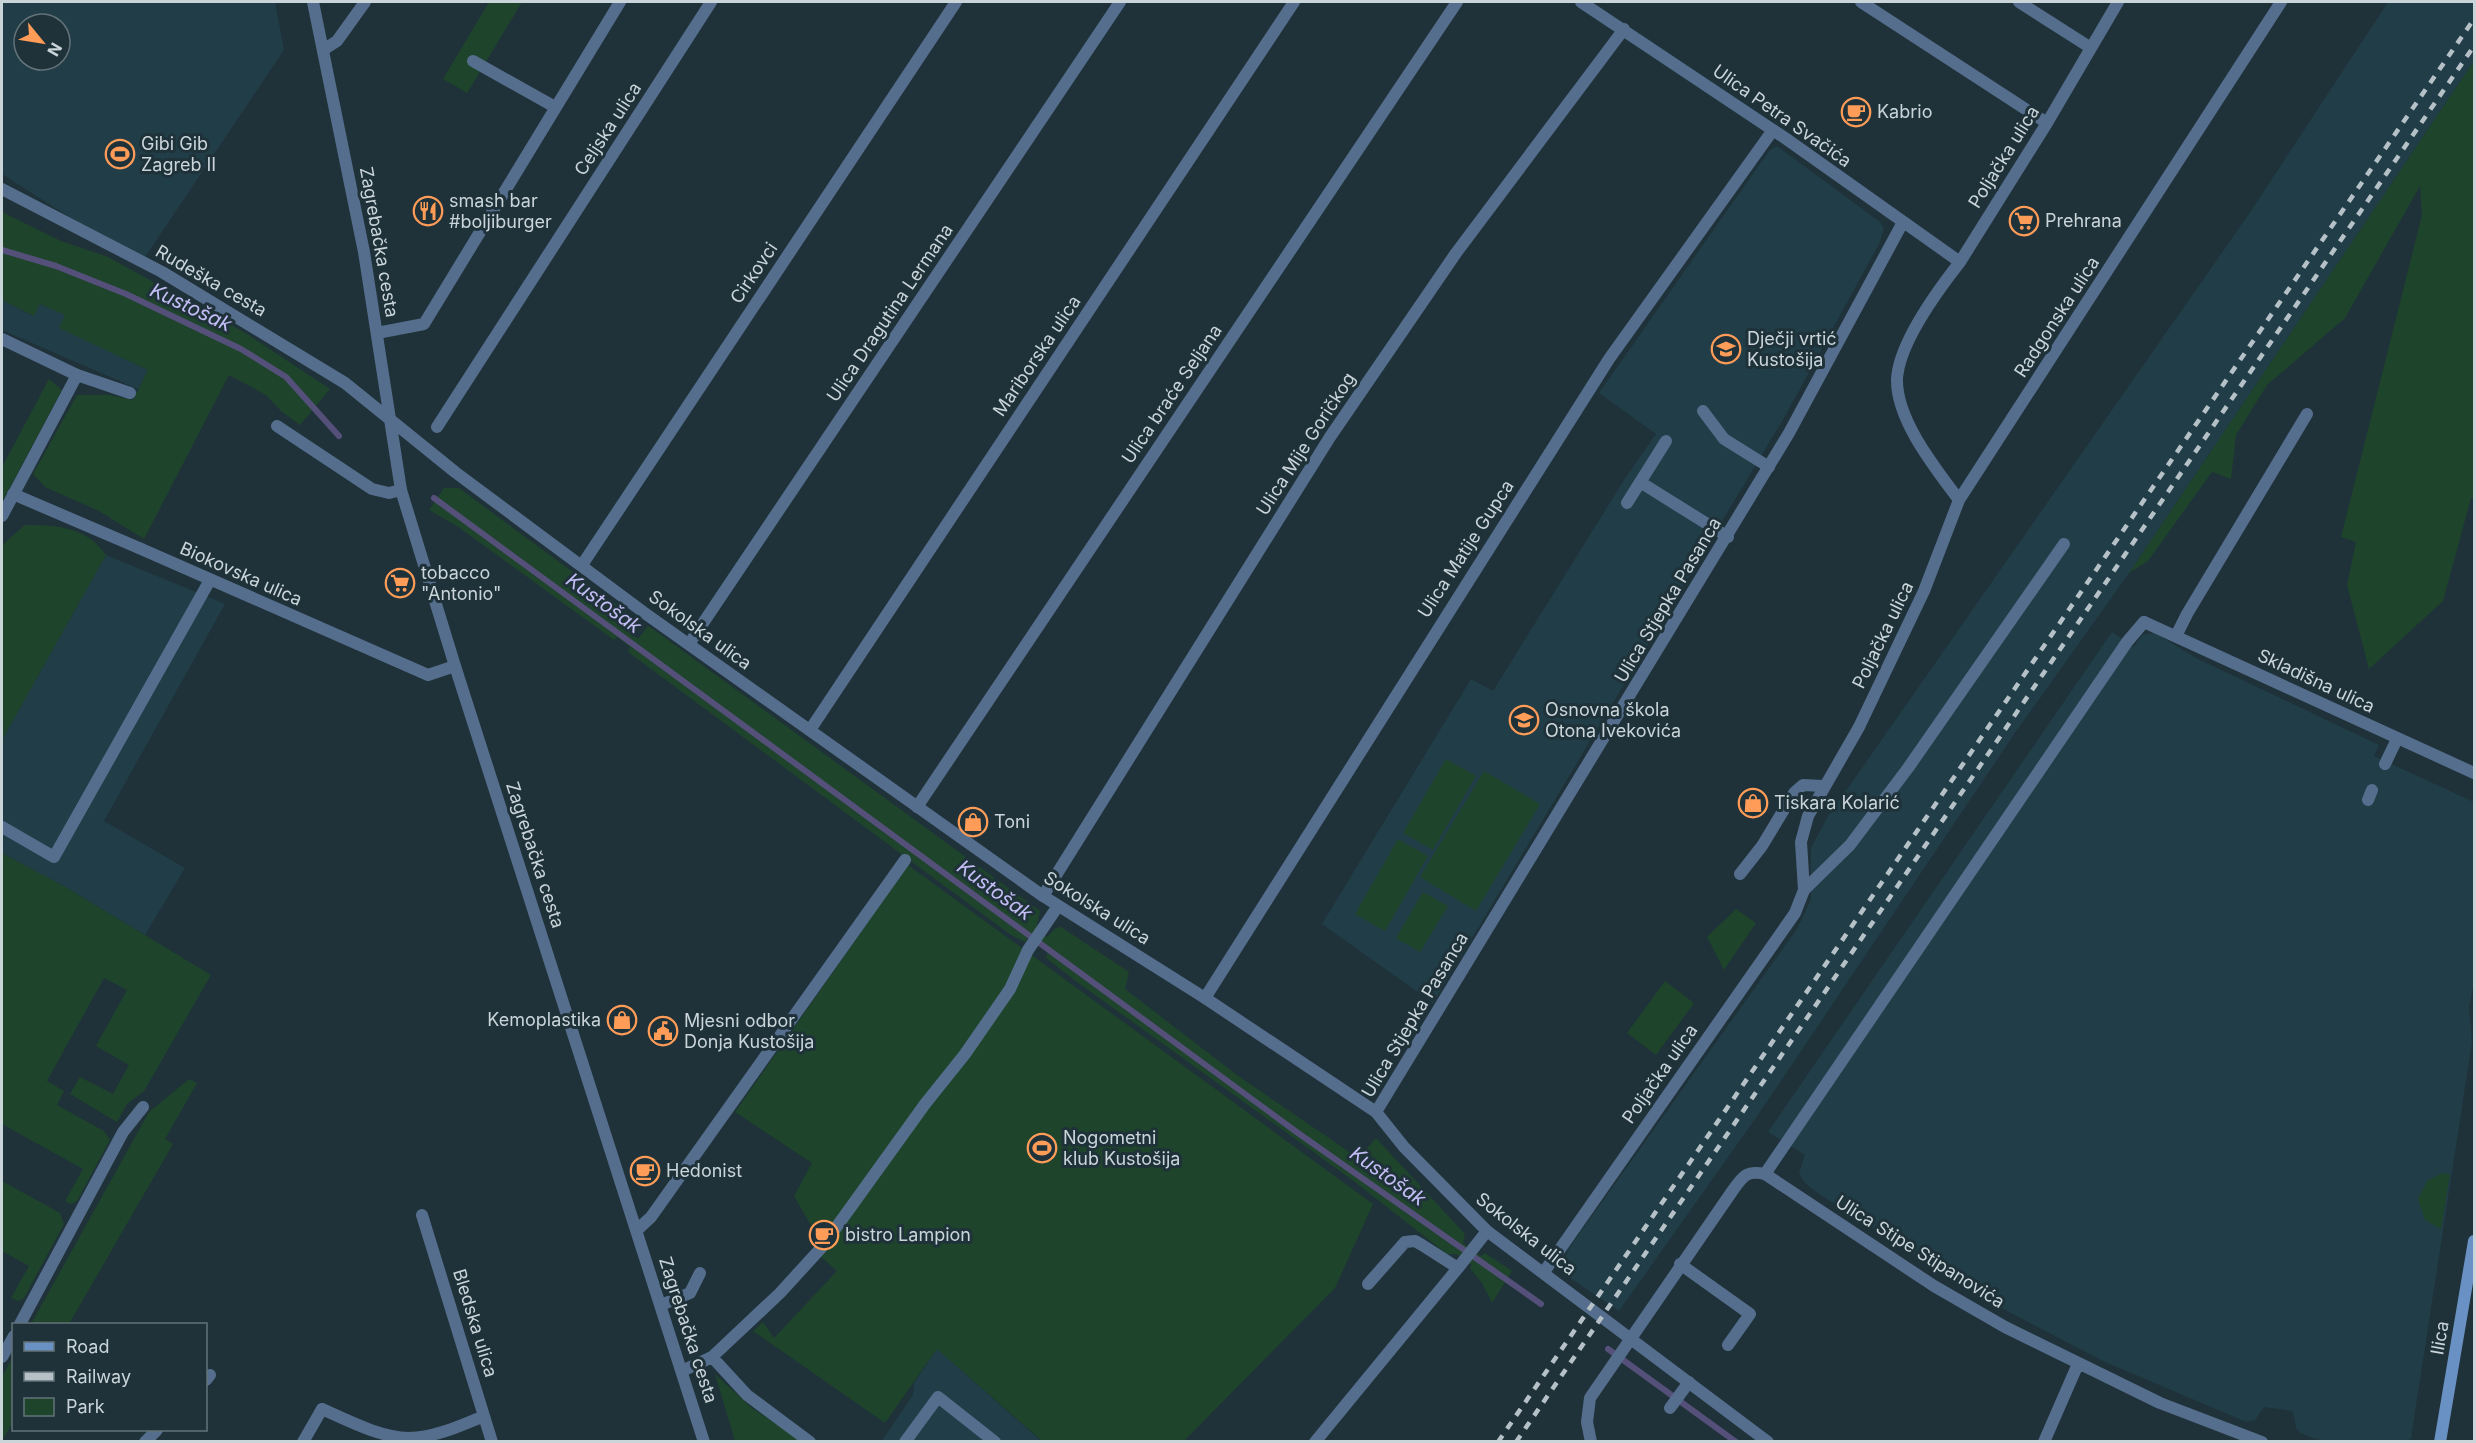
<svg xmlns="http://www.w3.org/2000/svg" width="2476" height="1443" font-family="Inter,sans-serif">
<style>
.built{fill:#213d47;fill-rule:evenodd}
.green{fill:#1e442c}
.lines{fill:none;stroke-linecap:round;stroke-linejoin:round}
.stream{stroke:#55507a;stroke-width:6}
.service{stroke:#566e8d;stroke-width:12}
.minor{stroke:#566e8d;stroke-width:12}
.tertiary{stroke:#566e8d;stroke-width:12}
.secondary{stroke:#6a91c3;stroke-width:12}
.rail{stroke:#b5c1c7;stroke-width:4.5;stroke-dasharray:8 8;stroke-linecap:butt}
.labels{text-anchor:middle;stroke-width:6;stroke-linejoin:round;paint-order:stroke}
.poi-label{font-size:18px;fill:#cad5da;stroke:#1f3239;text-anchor:start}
.street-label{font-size:18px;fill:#cad5da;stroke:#1f3239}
.water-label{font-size:20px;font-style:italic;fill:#c3bdf5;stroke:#1f3239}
</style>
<rect width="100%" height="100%" fill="#1f3239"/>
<path class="built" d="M2 2H275L284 50 141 263 2 174ZM24 24H60V60H24Z
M2388 2H2474V61L2129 573 2015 733 1760 1112 1619 1311 1560 1271 1569 1248 1797 929 1811 899V848L1827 818 2251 211Z
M1777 146 1880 222 1884 228 1879 244 1785 416 1433 1003 1322 924 1471 679 1493 691 1624 480 1656 434 1599 393 1769 151Z
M2 300 33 316 40 304 65 315 60 328 148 370 138 389 2 330Z
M106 555 225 604 104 821 185 868 145 935 67 888 2 853V740Z
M2112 632 2134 647 2142 635 2153 633 2160 636 2196 658 2379 745 2374 756 2474 802V983L2469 1007 2472 1042 2411 1438 2407 1441 2330 1442 2313 1438 2300 1433 2296 1428 2293 1411 2264 1407 2255 1420 2246 1422 2103 1361 1984 1299 1816 1192 1804 1182 1799 1173 1805 1155 1768 1132Z
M937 1349 1039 1439 1038 1442H881L913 1395 914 1383Z"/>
<path class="green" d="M489 2H522L467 93 443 79Z
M2474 61V498H2471L2443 601 2369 669 2347 585 2356 542 2341 537 2422 215 2420 186 2345 318 2267 385 2236 435 2231 479 2212 472 2148 561 2129 573Z
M2 212 61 241 108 257 247 334 330 389 300 425 281 411 266 395 229 375 144 539 99 511 45 487 33 474 77 395H109L133 400 148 370 59 328 65 315 40 304 34 316 2 300Z
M49 379 62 390 2 502V467Z
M444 488H459L635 618V625L629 621 624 628 638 639 648 626 653 629 1040 911 1036 929 1047 937 1056 928 1061 927 1129 972 1125 989 1237 1075 1358 1158 1376 1138 1465 1234 1463 1243 1481 1256 1485 1253 1512 1271 1492 1303 1482 1283 1470 1268 1472 1265 1456 1254H1447L1351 1179 1077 982 1046 958 1048 952 1028 937 1025 942 1011 935 628 652 630 647 617 637 614 640 457 526 429 510Z
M25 525C57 525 87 527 106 555L2 740V545Z
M1446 759 1476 776 1433 850 1403 833Z
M1484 771 1540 804 1476 911 1420 877Z
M1398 839 1428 856 1385 931 1355 914Z
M2 853 67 888 211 975 144 1091 127 1104 117 1122 70 1094 80 1077 113 1094 129 1065 96 1046 127 990 104 978 47 1081 64 1091 57 1105 104 1131 110 1140 77 1201 71 1204 65 1201 83 1169 2 1124Z
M908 865 1373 1204 1335 1288 1184 1441H1042L937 1349 885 1423 753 1331 763 1322 774 1338 837 1271 812 1249 819 1239 794 1196 812 1163 735 1112Z
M1423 892 1448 906 1420 952 1396 938Z
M1736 909 1756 923 1724 970 1707 937Z
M1665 981 1694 1003 1656 1055 1627 1033Z
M189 1079 197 1083 165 1139 173 1144 69 1324H31L149 1112Z
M2442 1173 2450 1174 2441 1229 2425 1220 2418 1199 2427 1181Z
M2 1181 60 1213 64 1224 24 1298 18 1301 11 1298 29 1266 2 1251Z
M13 1356V1422L2 1441V1377Z
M715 1374 752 1408 802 1441H735Z"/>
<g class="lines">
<path class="stream" d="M2 250 56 266 126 294 241 349 286 377 339 436
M434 498 1298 1133 1541 1304
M1608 1349 1736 1442"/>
<path class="service" d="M323 50 337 41 365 2
M473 61 555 107
M2 339 77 375 130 393
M1703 411 1724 439 1769 467
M1640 482 1728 537
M13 494 139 548
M1627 503 1666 441
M2176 636 2187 614 2307 414
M2385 764 2397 739
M2368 800 2372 790
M2 827 54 857 210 580
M1740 874 1762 846 1794 793 1803 785 1823 786
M1804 890 1850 845 1908 768 2064 544
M1765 1174 2127 642 2144 622
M1680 1264 1750 1314 1728 1345
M1368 1284 1405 1242 1415 1241 1422 1245 1458 1268 1487 1231
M661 1305 690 1293 700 1273
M712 1357 747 1395 810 1442
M682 1371 712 1357 780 1293 822 1247 925 1104 965 1054 1010 989 1028 950 1058 906
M206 1380 210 1375
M1670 1408 1689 1382
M145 1442 157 1430
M303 1442 322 1409
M905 1442 938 1397 995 1442
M1315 1442 1458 1268"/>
<path class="minor" d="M1581 2 1785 138 1960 262
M1861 2 2047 123
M2019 2 2091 48
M377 333 424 324 620 2
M277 426 372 489 389 493 401 490
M437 427 711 2
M1959 500C1936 469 1896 420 1897 379 1899 343 1938 290 1960 262L2047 123 2118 2
M2 516 77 375
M139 548 428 675 455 666
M582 565 956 2
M2144 622 2474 773
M689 644 1120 2
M810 730 1294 2
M917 807 1457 2
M1043 896 1330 437 1456 253 1624 29
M1205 998 1609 359 1773 130
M1376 1112 1789 433 1903 222
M422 1215 492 1442
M637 1230 651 1217 905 860
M1544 1272 1795 913 1804 890 1801 842 1808 816 1859 727 1924 591 1959 500 2281 2
M20 1324 123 1132 143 1107
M2 1357 14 1336
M322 1409C349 1421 379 1437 409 1438 434 1438 462 1425 484 1416
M1591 1442 1587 1422 1590 1398 1733 1190C1743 1176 1747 1170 1765 1174L1934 1286 2005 1327 2160 1403 2262 1442
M2044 1442 2078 1364"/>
<path class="tertiary" d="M313 2 364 252 401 490 455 666 704 1442
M2 189 162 272 345 383 455 472 646 614 1043 896 1205 998 1376 1112 1404 1147 1487 1231 1768 1442"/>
<path class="secondary" d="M2440 1442 2474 1241"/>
<path class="rail" d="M1498 1442 2474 19
M1516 1442 2474 46"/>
</g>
<defs>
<g id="cafe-ring" transform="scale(1.5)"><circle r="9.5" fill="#1f3239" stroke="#fe9c58" stroke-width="1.5"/><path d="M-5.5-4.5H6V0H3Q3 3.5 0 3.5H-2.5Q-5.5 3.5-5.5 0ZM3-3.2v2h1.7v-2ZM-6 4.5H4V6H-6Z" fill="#fe9c58"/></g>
<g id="stadium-ring" transform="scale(1.5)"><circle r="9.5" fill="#1f3239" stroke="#fe9c58" stroke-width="1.5"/><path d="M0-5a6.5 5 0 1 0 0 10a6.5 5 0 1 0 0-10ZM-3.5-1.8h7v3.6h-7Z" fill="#fe9c58"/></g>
<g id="restaurant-ring" transform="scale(1.5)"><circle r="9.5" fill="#1f3239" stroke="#fe9c58" stroke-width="1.5"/><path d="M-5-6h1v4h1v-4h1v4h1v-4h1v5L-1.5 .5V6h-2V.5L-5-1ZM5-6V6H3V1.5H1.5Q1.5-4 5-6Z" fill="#fe9c58"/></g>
<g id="supermarket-ring" transform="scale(1.5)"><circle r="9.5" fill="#1f3239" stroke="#fe9c58" stroke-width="1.5"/><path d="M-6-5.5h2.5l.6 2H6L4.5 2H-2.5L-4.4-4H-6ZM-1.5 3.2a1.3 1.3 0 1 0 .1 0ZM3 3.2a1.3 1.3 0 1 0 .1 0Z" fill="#fe9c58"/></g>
<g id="school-ring" transform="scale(1.5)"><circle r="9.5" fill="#1f3239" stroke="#fe9c58" stroke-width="1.5"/><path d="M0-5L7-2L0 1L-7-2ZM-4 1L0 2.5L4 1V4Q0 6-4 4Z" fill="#fe9c58"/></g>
<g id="shop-ring" transform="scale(1.5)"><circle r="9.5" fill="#1f3239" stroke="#fe9c58" stroke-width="1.5"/><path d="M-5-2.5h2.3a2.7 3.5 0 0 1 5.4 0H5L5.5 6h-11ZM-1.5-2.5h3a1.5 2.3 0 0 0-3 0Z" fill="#fe9c58"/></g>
<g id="civic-ring" transform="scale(1.5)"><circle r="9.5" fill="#1f3239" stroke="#fe9c58" stroke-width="1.5"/><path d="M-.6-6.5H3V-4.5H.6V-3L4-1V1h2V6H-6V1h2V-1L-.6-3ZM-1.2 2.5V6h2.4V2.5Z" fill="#fe9c58"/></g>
</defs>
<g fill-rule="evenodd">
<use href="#cafe-ring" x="1856" y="112"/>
<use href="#stadium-ring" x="120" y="154"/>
<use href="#restaurant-ring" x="428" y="211"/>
<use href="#supermarket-ring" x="2024" y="221"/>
<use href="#school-ring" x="1726" y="349"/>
<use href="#supermarket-ring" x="400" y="583"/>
<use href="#school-ring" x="1524" y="720"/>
<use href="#shop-ring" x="1753" y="803"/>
<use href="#shop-ring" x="973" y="822"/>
<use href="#shop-ring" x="622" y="1020"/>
<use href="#civic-ring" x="663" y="1031"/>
<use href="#stadium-ring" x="1042" y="1148"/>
<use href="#cafe-ring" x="645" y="1171"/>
<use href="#cafe-ring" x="824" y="1235"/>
</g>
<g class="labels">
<g class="poi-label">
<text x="1877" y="118">Kabrio</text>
<text x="141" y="150">Gibi Gib<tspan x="141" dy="21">Zagreb II</tspan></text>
<text x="449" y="207">smash bar<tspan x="449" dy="21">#boljiburger</tspan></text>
<text x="2045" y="227">Prehrana</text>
<text x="1747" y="345">Dječji vrtić<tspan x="1747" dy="21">Kustošija</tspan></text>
<text x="421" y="579">tobacco<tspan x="421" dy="21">"Antonio"</tspan></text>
<text x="1545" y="716">Osnovna škola<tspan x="1545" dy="21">Otona Ivekovića</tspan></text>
<text x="1774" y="809">Tiskara Kolarić</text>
<text x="994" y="828">Toni</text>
<text x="601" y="1026" text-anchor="end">Kemoplastika</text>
<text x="684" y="1027">Mjesni odbor<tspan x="684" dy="21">Donja Kustošija</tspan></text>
<text x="1063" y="1144">Nogometni<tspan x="1063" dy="21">klub Kustošija</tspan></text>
<text x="666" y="1177">Hedonist</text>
<text x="845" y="1241">bistro Lampion</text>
</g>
<g class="street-label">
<text transform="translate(1782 116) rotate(35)" y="6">Ulica Petra Svačića</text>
<text transform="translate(608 129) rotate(-57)" y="6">Celjska ulica</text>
<text transform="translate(2004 157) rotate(-58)" y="6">Poljačka ulica</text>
<text transform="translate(379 242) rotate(80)" y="6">Zagrebačka cesta</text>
<text transform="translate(754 273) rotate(-56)" y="6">Cirkovci</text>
<text transform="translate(211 281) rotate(30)" y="6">Rudeška cesta</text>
<text transform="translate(890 313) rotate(-56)" y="6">Ulica Dragutina Lermana</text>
<text transform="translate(2057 317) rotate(-57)" y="6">Radgonska ulica</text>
<text transform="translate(1037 356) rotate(-56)" y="6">Mariborska ulica</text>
<text transform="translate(1172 394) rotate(-56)" y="6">Ulica braće Seljana</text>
<text transform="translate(1306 444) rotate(-57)" y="6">Ulica Mije Goričkog</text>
<text transform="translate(1466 549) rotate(-57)" y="6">Ulica Matije Gupca</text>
<text transform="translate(241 574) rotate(24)" y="6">Biokovska ulica</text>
<text transform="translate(1668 600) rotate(-59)" y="6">Ulica Stjepka Pasanca</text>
<text transform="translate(700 630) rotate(36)" y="6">Sokolska ulica</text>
<text transform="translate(1883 635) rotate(-64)" y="6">Poljačka ulica</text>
<text transform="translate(2316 681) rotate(25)" y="6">Skladišna ulica</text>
<text transform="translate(535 855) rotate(72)" y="6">Zagrebačka cesta</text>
<text transform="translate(1097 908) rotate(32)" y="6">Sokolska ulica</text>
<text transform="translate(1415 1015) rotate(-59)" y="6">Ulica Stjepka Pasanca</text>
<text transform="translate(1660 1074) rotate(-55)" y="6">Poljačka ulica</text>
<text transform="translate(1526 1234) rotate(38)" y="6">Sokolska ulica</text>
<text transform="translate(1920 1252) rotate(32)" y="6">Ulica Stipe Stipanovića</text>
<text transform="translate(475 1323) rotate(73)" y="6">Bledska ulica</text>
<text transform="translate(688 1330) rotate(72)" y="6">Zagrebačka cesta</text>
<text transform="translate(2440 1338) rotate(-80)" y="6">Ilica</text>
</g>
<g class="water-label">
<text transform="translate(191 307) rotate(25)" y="7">Kustošak</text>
<text transform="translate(604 603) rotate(36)" y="7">Kustošak</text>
<text transform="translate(995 890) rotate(36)" y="7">Kustošak</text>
<text transform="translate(1388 1176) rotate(35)" y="7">Kustošak</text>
</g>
</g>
<rect width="2476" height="1443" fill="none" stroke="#cad5da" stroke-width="6"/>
<rect x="12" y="1323" width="195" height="108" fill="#1f3239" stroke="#637379" stroke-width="1.5"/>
<rect x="24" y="1342" width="30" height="9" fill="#6a91c3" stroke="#637379" stroke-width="1.5"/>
<text x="66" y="1353" font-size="18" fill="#cad5da">Road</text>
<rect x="24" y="1372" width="30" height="9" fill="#b5c1c7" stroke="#637379" stroke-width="1.5"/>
<text x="66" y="1383" font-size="18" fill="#cad5da">Railway</text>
<rect x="24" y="1398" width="30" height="18" fill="#1e442c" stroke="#637379" stroke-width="1.5"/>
<text x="66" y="1413" font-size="18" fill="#cad5da">Park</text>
<g transform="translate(42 42) rotate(120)"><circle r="28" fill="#1f3239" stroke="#637379" stroke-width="1.5"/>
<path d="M0-4.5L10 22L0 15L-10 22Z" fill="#fe9c58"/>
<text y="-9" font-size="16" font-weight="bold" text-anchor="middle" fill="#cad5da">N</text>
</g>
</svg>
